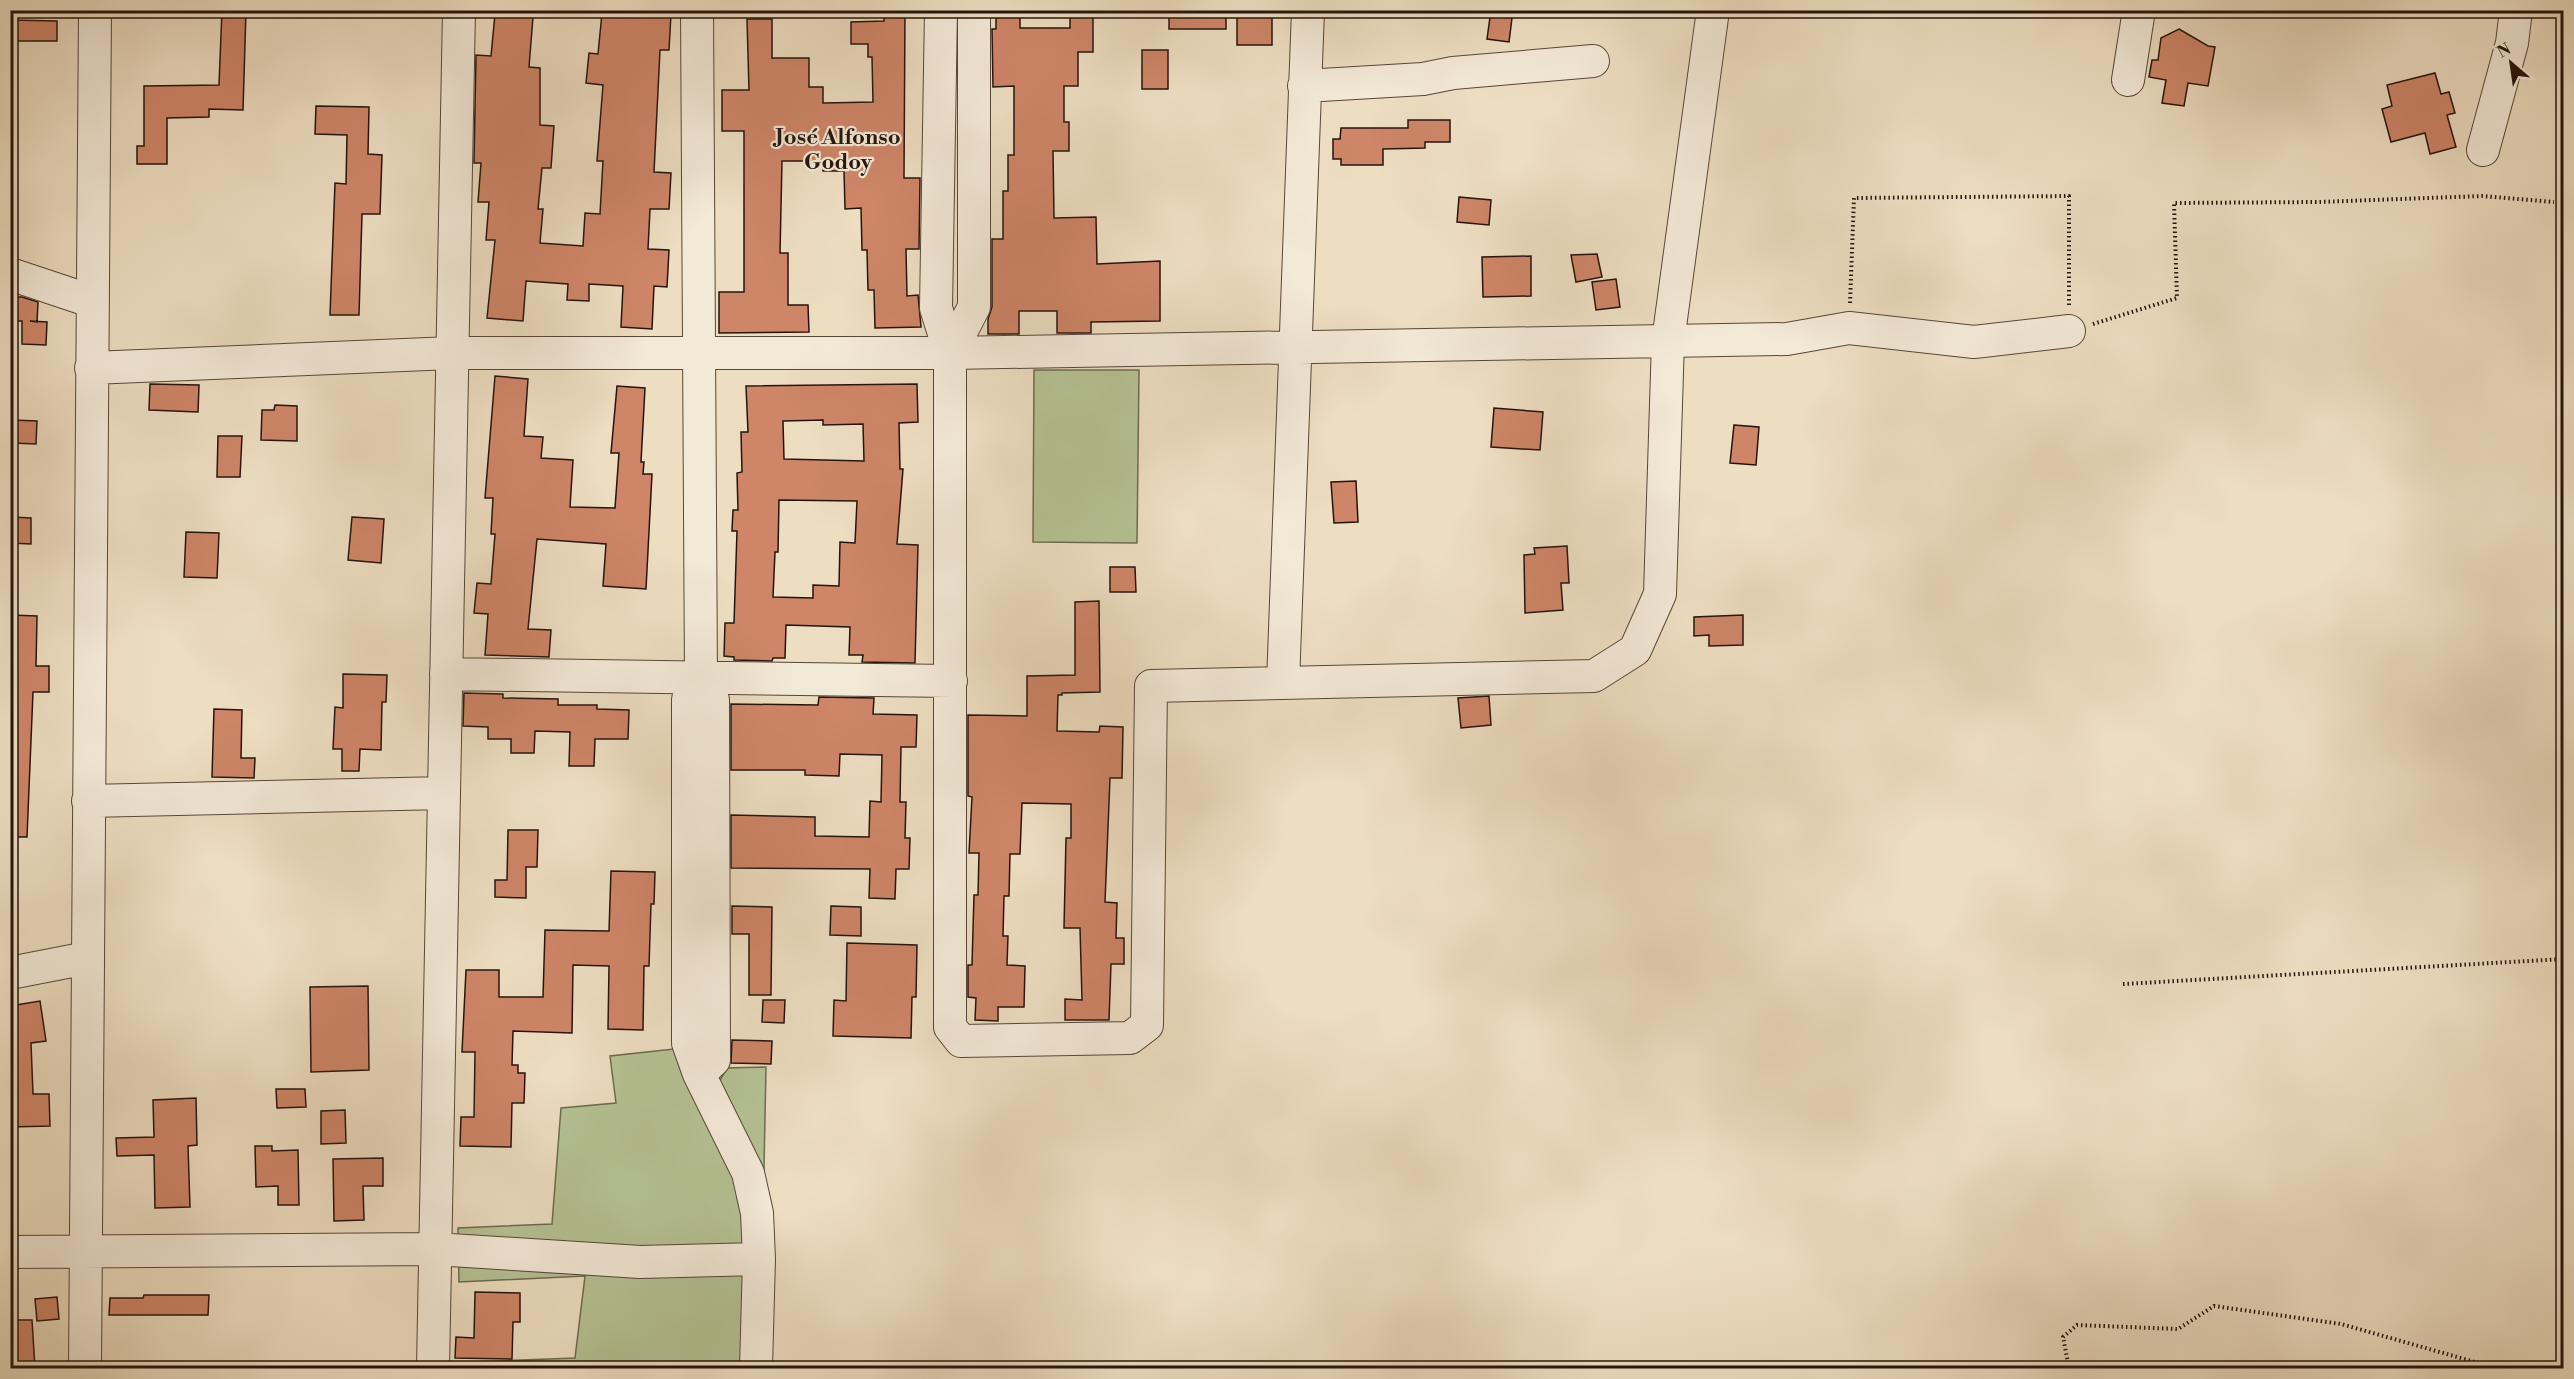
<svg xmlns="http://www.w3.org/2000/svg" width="2574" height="1379" font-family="'Libre Bodoni',serif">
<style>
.green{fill:#b5c294;stroke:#6d6b50;stroke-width:1.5}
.building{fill:#ce8568;stroke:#25140d;stroke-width:1.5;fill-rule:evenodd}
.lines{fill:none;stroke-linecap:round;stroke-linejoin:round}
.minor-casing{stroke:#57463a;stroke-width:34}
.path{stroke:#25140d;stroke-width:4;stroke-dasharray:1.5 3;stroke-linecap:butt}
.minor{stroke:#f3e9d7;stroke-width:32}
.labels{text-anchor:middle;stroke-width:4.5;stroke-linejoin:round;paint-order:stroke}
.neighbourhood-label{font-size:22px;font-weight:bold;fill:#25140d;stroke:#f3e9d7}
</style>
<rect width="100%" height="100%" fill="#edddc1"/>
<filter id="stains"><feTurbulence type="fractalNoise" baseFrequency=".00333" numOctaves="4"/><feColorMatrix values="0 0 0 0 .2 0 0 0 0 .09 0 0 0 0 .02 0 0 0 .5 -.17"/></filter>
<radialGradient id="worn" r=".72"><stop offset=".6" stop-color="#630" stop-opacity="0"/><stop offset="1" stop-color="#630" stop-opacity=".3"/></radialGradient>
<path class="green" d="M1034 370H1139L1137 543 1033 542Z
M674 1049 716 1087 727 1068 766 1067 760 1368H445V1363L575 1358 585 1276 459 1282 458 1228 552 1224 561 1108 616 1103 610 1056Z"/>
<path class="building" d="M222 10H246L243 110 209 109V117L167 118V164H137V146H144V86L219 85Z
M884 10H905L904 178H920L919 249H906L907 296 918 295 921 327 875 328 874 290H868L867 250H862L861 208 845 209 844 171H823V161H782L780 253H788V305H808L809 332 719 333V292H744V131H722V90H749L747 19H772V58H809V87H823V103L873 102 872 57H868V44H851V22L884 21Z
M996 10H1020V28H1070V10H1093V52H1078V86H1064V122H1069V151H1053L1054 218 1096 217 1097 264 1160 261V321L1091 322V333H1057V311H1019V334H988V319L992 307V239H1003V191H1008V155H1014V86L993 87 992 29H996Z
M1169 10H1226V29H1169Z
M1491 10H1513L1509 42 1487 39Z
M622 11 671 14 669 50H660L654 172 671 173 669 209H650L648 249 669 250 667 287 654 286 652 329 621 327 623 286 589 284V301L567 300 568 284 526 281 523 321 487 318 495 240H486L489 202H478L481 163H474L476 55 491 56 495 14 533 17 529 67 540 68V125L554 126 551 168H542L538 209H543L540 243 583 246 585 213 600 214 603 161H597L603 85 586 83 589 53 598 54 602 13 622 14Z
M1237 13H1272V45H1237Z
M10 20 57 21V41H10Z
M2179 29 2208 46 2215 47 2208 86 2188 83 2184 106 2162 103 2166 80 2149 77 2152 60H2158L2161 38Z
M1142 50H1168V89H1142Z
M2435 73 2441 94 2449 92 2455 113 2447 115 2456 147 2430 154 2425 133 2391 142 2382 109 2392 106 2387 85Z
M316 106 369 107 368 154 382 155 380 214H362L359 315H330L335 183 346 184 347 135 315 134Z
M1408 120H1450V142H1425V148L1383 149V165H1341V159H1333V139H1340L1341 128H1408Z
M1459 197 1491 200 1489 225 1457 222Z
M1597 254 1602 277 1576 282 1571 255Z
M1531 256V296L1483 297 1482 257Z
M1616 279 1620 307 1596 310 1592 282Z
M12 297H22L38 302 37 322 30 321 47 322 46 345 22 344V321H11Z
M495 376 528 379 524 436 543 437 541 458 573 460 570 507 615 508 619 453H611L617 386 645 388 641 462H644L643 474H652L646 589 603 586 606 544 537 539 528 629 551 630 549 657 485 655 488 614 474 613 477 583 491 584 495 534H491L493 498H485Z
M150 384 199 385 198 412 149 410Z
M917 384 918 422 899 423 900 469H903L897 544 918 545 915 663 862 662 863 655H849L850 627 786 625 785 658H773L772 661 734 660V657L724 656 725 623H734L737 531H732L733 510H738L737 473 742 472 741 432H748L746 386ZM823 420V425L863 424 864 461 784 459 783 421ZM779 500 857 501 855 543 840 542 839 586 813 585V598L773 597 775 552H778Z
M275 405 297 406V441L261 440 262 410H274Z
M1494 408 1543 412 1540 450 1491 447Z
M12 420 37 421 36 444 12 443Z
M1734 425 1759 427 1756 465 1730 463Z
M218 436H242L240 477H217Z
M1356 481 1358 522 1334 523 1331 482Z
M10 517 31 518V544L10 543Z
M352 517 384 519 381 563 348 560Z
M186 532 219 533 217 578 184 577Z
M1567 546 1569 583H1561L1563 610 1525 613 1524 555 1535 554 1534 548Z
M1110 567H1135L1136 592H1110Z
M1099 601 1100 692 1062 693V695H1058L1057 731 1099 732 1100 726 1123 727 1122 778H1110L1105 902 1117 903 1116 938H1124V964H1111L1109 1020H1065V999L1082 1000 1080 928H1064L1066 838H1071V804L1022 803 1020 854H1010L1009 896H1004L1003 936H1008L1007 965 1025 966 1024 1007H998V1021L975 1020 976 998 968 997V965H972L974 895H978L979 853H969L972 797 968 796V715L1027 716V676L1075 675V602Z
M10 615 37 616 36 666H49V692H33L27 837H10Z
M1743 615V645L1709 646V635L1694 636V617Z
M343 674 387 675 386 702H382L381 750 360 749 359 771H342V749H333L335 707 343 708Z
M464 693 503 694V698L558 699V705H597V709L629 710 628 739H595L594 766H569L570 732 535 731 534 753H511V739H488V727L463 726Z
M1489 696 1491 725 1461 728 1458 698Z
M819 697 874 698 873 714 917 715 916 747H901L900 802H906L905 838H910L909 869H896L895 899 869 898 870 869 731 868V815L815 817V836L869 837 870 801 881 802 882 755 840 754 839 776 805 775V770H731V704L818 705Z
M214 709 242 710 241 758H255L254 778 212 777Z
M508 830H538L537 867H526V898L495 897V880H507Z
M611 871 655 872 654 904H651L649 966H644L643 1030 608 1029 609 966 573 965 572 1033 513 1031 512 1065H518V1073H525L524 1103H512L511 1147 460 1146 461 1117H474L475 1052H462L466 970H499V997H543L545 930 609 931Z
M732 906 772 907 771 995H749V934H732Z
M831 906 861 907V936L830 935Z
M847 943 917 945 916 997H912L911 1038 833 1036 834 1000 846 1001Z
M368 986 369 1070 311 1072 310 987Z
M763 1000H785L784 1023 762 1022Z
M40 1001 46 1041 31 1043 33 1094H49L50 1126 10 1127V1006Z
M732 1040 772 1041 771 1064 731 1063Z
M276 1089H305L306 1107 277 1108Z
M196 1098 197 1145 188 1146 190 1207 155 1208 154 1155 117 1156 116 1138 154 1137 153 1100Z
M345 1110 346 1143 321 1144V1111Z
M255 1146H272V1151L298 1150 299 1205H278V1186L256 1187Z
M383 1158V1186H363L364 1220 334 1221 333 1159Z
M475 1292 520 1293V1322H513L512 1359 455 1358 456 1337 474 1338Z
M144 1295H209L208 1315H109L110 1298H143Z
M57 1297 59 1319 37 1321 35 1299Z
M10 1320H32L35 1368H10Z"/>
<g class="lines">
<g class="minor-casing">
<path id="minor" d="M697 10 701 679 713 700 714 1060 699 1074
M941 10 936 308 950 353V1027L961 1041 1130 1038 1147 1025 1151 686 1594 676 1635 650 1660 594 1668 341 1713 10
M2128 80 2139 10
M1304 86 1423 79 1453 73 1593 61
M2483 150 2512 43 2516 10
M10 274 91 301
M950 353 974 307V10
M91 368 452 353H950L1787 339 1849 328 1974 342 2069 331
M446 674 951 681
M701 679 688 699V1043L699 1074 748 1173 757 1213 759 1259 756 1368
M1283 683 1308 10
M88 801 444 793
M10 973 87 958
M10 1252 435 1249 640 1262 759 1259
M85 1368 95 10
M433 1368 459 10"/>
</g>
<path class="path" d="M1850 303 1854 198 2069 196V307
M2093 324 2177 298 2174 203 2319 202 2482 196 2554 202
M2123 984 2564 959
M2069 1368 2063 1337 2077 1325 2178 1329 2214 1306 2341 1324 2496 1368"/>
<use href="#minor" class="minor"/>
</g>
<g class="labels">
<g class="neighbourhood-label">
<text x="838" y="144">José Alfonso<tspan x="838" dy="25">Godoy</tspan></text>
</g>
</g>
<rect width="2574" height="1379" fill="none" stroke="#edddc1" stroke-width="36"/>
<rect x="12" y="12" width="2550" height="1355" fill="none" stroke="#25140d" stroke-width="3"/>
<rect x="18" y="18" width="2538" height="1343" fill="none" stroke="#25140d" stroke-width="1.5"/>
<g transform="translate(2511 63) rotate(331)" stroke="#f3e9d7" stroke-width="4.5" paint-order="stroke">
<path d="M0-4.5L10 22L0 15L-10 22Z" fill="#25140d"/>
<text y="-9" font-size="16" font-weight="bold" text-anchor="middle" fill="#25140d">N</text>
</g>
<rect width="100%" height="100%" filter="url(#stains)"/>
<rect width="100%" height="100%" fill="url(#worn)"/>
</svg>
